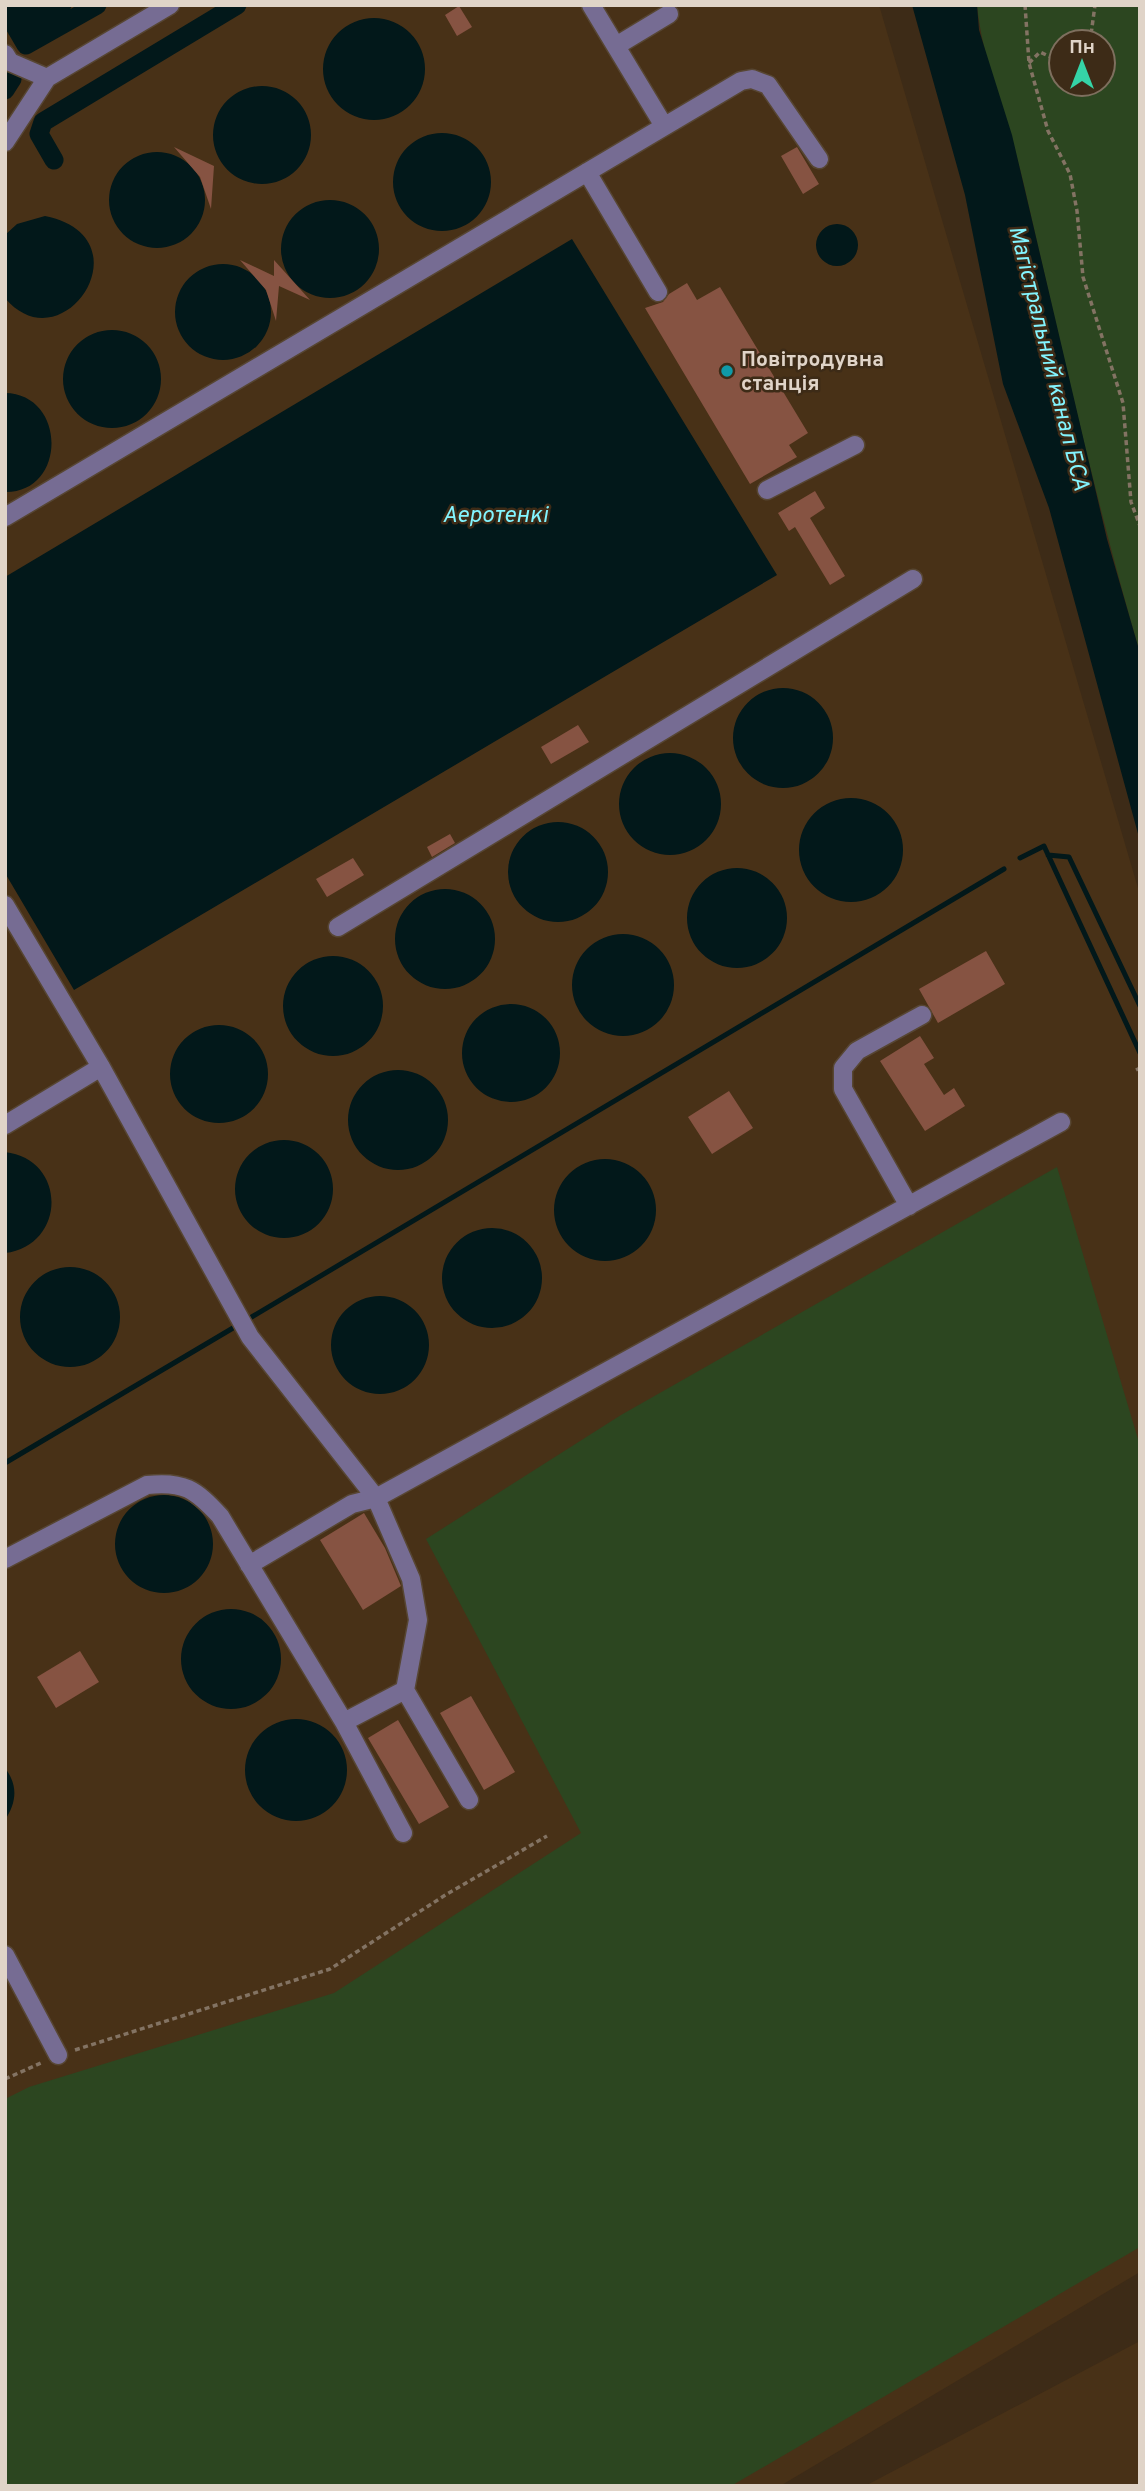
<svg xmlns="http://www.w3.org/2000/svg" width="1145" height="2491" font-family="Overpass,sans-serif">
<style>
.built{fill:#483117}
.green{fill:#2c4620;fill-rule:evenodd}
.water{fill:#02181a}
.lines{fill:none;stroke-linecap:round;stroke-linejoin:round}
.stream{stroke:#02181a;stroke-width:5}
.canal{stroke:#02181a;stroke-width:19}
.building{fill:#865342}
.minor-casing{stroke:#574633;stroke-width:21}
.path{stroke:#837363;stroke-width:3.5;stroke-dasharray:5 3.5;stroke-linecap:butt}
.minor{stroke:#766c93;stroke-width:18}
.culture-dot{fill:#0f9aa8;stroke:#3d2b17;stroke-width:2.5}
.labels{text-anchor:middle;stroke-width:5;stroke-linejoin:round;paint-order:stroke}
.poi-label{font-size:21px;font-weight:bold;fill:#e0d4c8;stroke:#3d2b17;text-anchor:start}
.water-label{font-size:23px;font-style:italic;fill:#83f4fe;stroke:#3d2b17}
</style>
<rect width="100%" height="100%" fill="#3d2b17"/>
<path class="built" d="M5 5H879L1140 895V2272L780 2486H5Z
M1140 2341V2486H865Z"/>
<path class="green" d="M977 5H1140V653C1095 499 1060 341 1024 185 1010 125 983 66 977 5ZM1061 42H1103V84H1061Z
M1057 1167 1140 1446V2247L731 2486H5V2099L29 2087 334 1993 581 1833 426 1539 621 1415Z"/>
<path class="water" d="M912 5H977L979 30 1012 135 1107 539 1140 653V841L1049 508 1003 384 965 195Z
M323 69a51 51 0 1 1 102 0a51 51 0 1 1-102 0Z
M213 135a49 49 0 1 1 98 0a49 49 0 1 1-98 0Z
M393 182a49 49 0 1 1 98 0a49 49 0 1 1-98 0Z
M109 200a48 48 0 1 1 96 0a48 48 0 1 1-96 0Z
M281 249a49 49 0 1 1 98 0a49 49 0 1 1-98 0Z
M45 216C149 237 63 367 5 298V235L17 224Z
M816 245a21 21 0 1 1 42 0a21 21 0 1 1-42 0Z
M572 239 777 575 74 990 5 873V577Z
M175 312a48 48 0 1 1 96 0a48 48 0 1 1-96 0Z
M63 379a49 49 0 1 1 98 0a49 49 0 1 1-98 0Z
M5 393C67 394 67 493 5 492Z
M733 738a50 50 0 1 1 100 0a50 50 0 1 1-100 0Z
M619 804a51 51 0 1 1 102 0a51 51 0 1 1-102 0Z
M799 850a52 52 0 1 1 104 0a52 52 0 1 1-104 0Z
M508 872a50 50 0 1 1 100 0a50 50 0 1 1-100 0Z
M687 918a50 50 0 1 1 100 0a50 50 0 1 1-100 0Z
M395 939a50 50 0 1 1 100 0a50 50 0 1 1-100 0Z
M572 985a51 51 0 1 1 102 0a51 51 0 1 1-102 0Z
M283 1006a50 50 0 1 1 100 0a50 50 0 1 1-100 0Z
M462 1053a49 49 0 1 1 98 0a49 49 0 1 1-98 0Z
M170 1074a49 49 0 1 1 98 0a49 49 0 1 1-98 0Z
M348 1120a50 50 0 1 1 100 0a50 50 0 1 1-100 0Z
M235 1189a49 49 0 1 1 98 0a49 49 0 1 1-98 0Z
M5 1152C67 1159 67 1245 5 1253Z
M554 1210a51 51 0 1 1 102 0a51 51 0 1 1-102 0Z
M442 1278a50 50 0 1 1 100 0a50 50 0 1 1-100 0Z
M20 1317a50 50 0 1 1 100 0a50 50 0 1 1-100 0Z
M331 1345a49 49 0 1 1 98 0a49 49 0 1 1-98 0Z
M115 1544a49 49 0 1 1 98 0a49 49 0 1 1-98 0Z
M181 1659a50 50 0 1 1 100 0a50 50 0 1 1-100 0Z
M245 1770a51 51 0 1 1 102 0a51 51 0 1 1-102 0Z
M5 1768C18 1785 17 1802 5 1820Z"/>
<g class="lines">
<path class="stream" d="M1048 855 1069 857 1140 1006
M1020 858 1044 846 1140 1053
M250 1318 1004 869
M5 1463 233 1328"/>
<path class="canal" d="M5 9 26 45 97 5
M9 16 29 5
M17 30 62 5
M5 90 12 79
M54 160 39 134 43 122 237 5"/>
</g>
<path class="building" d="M459 6 472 27 457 36 445 15Z
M174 147 214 166 211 209 200 177Z
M797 147 819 184 803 194 781 156Z
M240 260 274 276V260L310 300 279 286 276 321 266 290Z
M687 283 697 300 720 287 808 433 789 445 797 457 750 484 645 308 663 302 669 294Z
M815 491 825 508 810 518 845 576 830 585 795 527 789 531 778 513Z
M578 725 589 742 551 764 541 747Z
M450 834 455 843 432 857 427 847Z
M353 858 364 875 327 897 316 879Z
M986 951 1005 984 938 1023 919 989Z
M920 1036 934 1058 924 1064 944 1095 954 1088 965 1106 925 1131 880 1061Z
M729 1091 753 1128 712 1154 688 1117Z
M364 1513 385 1548 401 1586 363 1610 320 1540Z
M80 1651 99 1682 56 1708 37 1677Z
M471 1696 515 1772 484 1790 440 1713Z
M398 1720 449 1807 419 1824 368 1738Z"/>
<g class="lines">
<g class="minor-casing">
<path id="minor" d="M591 5 664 126
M616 46 669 14
M5 54 10 62 47 78 170 5
M5 142 47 78
M587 172 658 292
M767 490 855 445
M5 517 741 81 752 79 768 85 819 159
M5 905 101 1067 250 1337 376 1498 411 1579 418 1620 405 1690 469 1800
M338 927 913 579
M5 1125 101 1067
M909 1206 843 1089V1068L857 1051 922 1015
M5 1559 147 1485C184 1481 195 1489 220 1516L344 1722 403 1833
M249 1565 352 1504 376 1498 1061 1122
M344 1722 405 1690
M5 1955 58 2055"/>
</g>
<path class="path" d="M1025 5 1029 63 1048 131 1070 174 1077 211 1083 277 1123 403 1131 502 1140 526
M1090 42 1095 5
M1029 63 1040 52 1061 62
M1136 1070 1140 1068
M75 2050 330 1969 447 1894 547 1836
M5 2079 41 2063"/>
<use href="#minor" class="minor"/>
</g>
<circle class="culture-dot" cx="727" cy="371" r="7"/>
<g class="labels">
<g class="poi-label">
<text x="741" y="366">Повітродувна<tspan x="741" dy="24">станція</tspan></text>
</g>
<g class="water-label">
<text transform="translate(1050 358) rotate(76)" y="8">Магістральний канал БСА</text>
<text x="495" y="522">Аеротенкі</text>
</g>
</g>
<rect width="1145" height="2491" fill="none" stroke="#e0d4c8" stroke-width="14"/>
<g transform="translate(1082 63)"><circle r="33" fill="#3d2b17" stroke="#7e6f5e" stroke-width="2"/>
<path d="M0-5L12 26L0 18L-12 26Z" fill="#35d4a7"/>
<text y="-10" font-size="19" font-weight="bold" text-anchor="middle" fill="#e0d4c8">Пн</text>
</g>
</svg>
